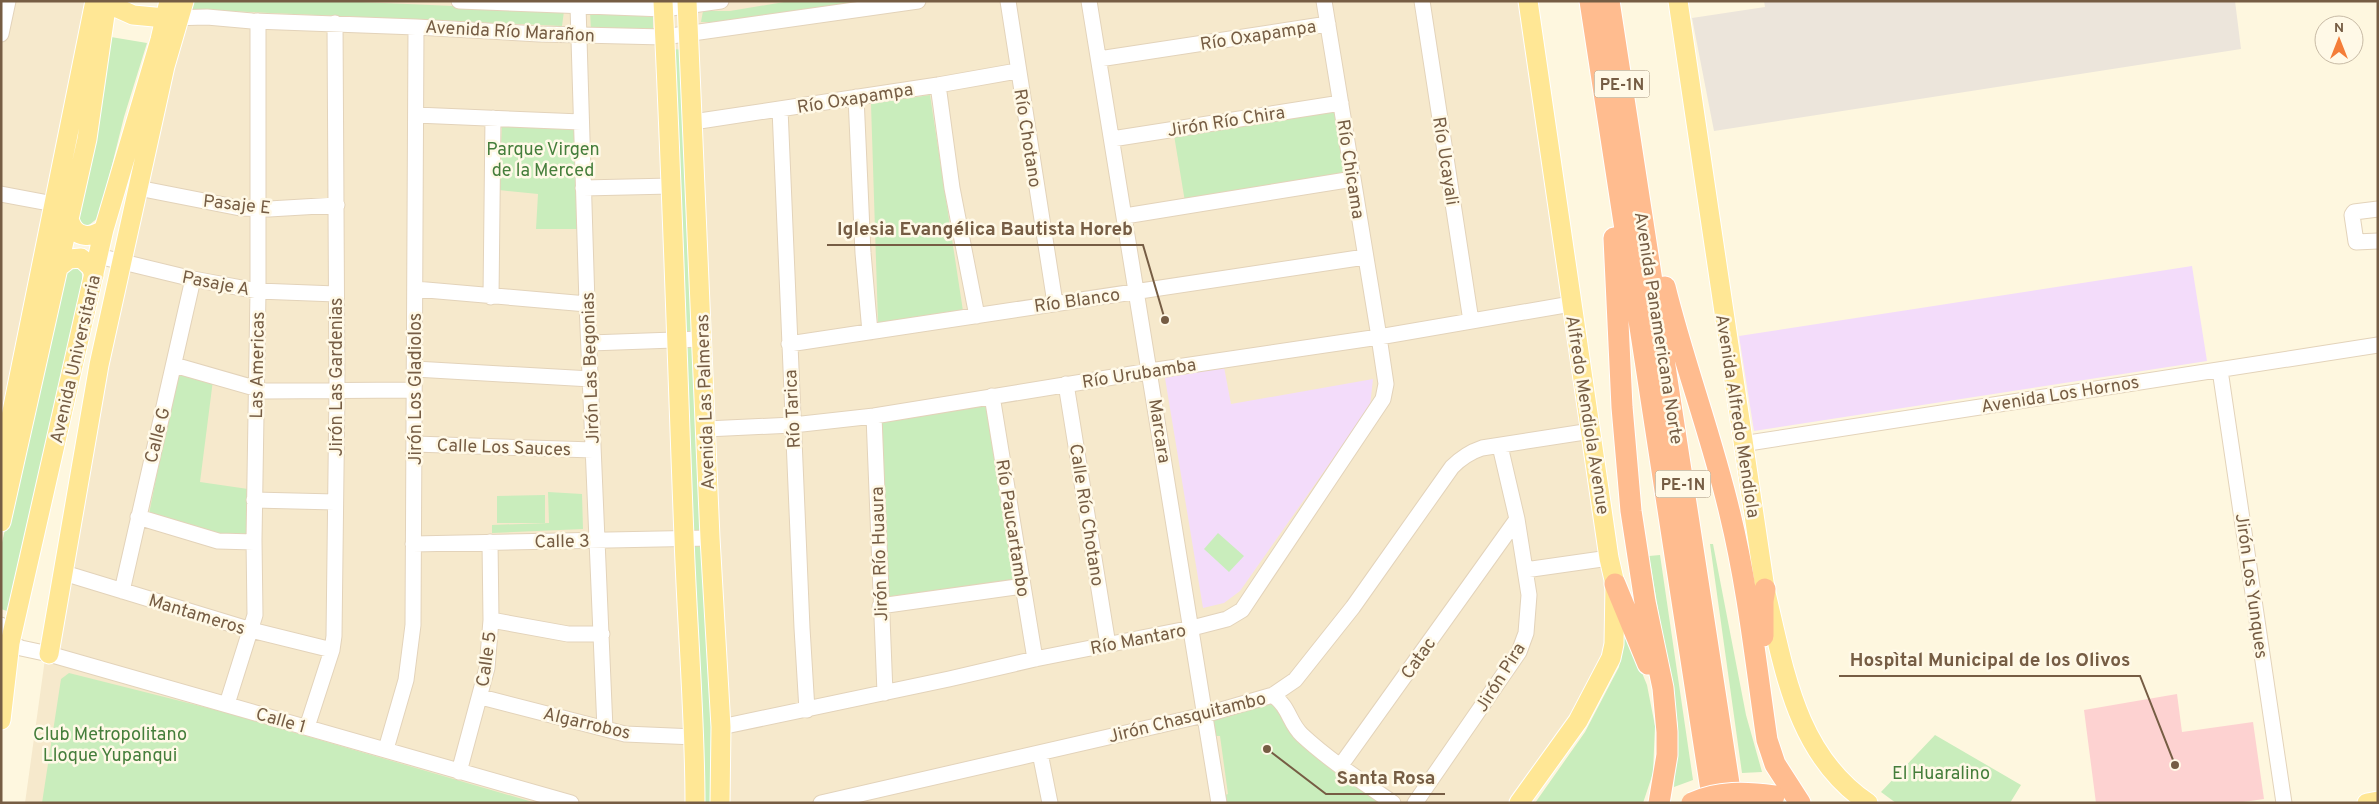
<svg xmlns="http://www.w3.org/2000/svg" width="2379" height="804" font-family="Overpass,sans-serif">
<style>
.residential{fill:#f6e9cc}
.industrial{fill:#ece5db}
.education{fill:#f3dcfa}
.medical{fill:#fdd2d1}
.green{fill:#c9edbc}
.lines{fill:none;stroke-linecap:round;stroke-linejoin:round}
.minor-casing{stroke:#e3d3ba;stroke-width:17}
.major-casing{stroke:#fff;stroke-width:21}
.highway-casing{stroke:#fff;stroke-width:23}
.minor{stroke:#fff;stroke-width:15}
.major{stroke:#ffe795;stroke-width:19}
.highway{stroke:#ffbc8f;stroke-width:21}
.highway-bridge-casing{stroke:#fff;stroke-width:23;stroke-linecap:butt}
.highway-bridge{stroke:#ffbc8f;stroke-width:21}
.labels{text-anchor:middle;stroke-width:5;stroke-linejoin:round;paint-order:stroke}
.shield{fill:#fff9e7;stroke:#9f8c75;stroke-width:1}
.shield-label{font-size:16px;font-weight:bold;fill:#765d44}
.street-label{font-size:18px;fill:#765d44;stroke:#fff9e7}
.park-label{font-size:18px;fill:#457e3b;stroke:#fff9e7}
.leader{fill:none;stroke:#765d44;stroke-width:2}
.callout-dot{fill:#765d44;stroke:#fff9e7;stroke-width:2}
.callout-label{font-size:19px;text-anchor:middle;font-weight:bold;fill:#765d44;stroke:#fff9e7;stroke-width:5;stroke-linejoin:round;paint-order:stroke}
</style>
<rect width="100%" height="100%" fill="#fef7df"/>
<path class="residential" d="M1 1H100L1 496Z
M176 1H1536L1623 621 1529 803H25L44 666 83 419Z"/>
<path class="industrial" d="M1764 1H2235L2241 49 1714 131 1692 18 1765 7Z"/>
<path class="education" d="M2192 266 2207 361 1754 431 1739 336Z
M1224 367 1231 404 1373 379 1370 406 1240 591 1224 603 1203 608 1165 378Z"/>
<path class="medical" d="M2177 694 2182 732 2253 722 2264 799 2236 803H2096L2084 710Z"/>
<path class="green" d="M185 1H339L564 11 562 26 184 9Z
M790 1H863L724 22H701L703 11H730Z
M590 11 653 17V30H591Z
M105 36 147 43 124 117 99 217 84 229 77 218Z
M671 49 688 50 695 331H684Z
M930 95 963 311 878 323 871 104Z
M1338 109 1348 175 1185 202 1174 135Z
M502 123 577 125 580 229H536L538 194 499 190Z
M72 266 79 268 82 274V288L7 611 1 609V547L61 284 65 273Z
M693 343 702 532H691L685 348Z
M177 372 213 380 200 482 248 489V538L219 537 149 514Z
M990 403 1018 580 885 597 878 418Z
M548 492 582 494 583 529 492 533V525L549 523Z
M545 495V523H497V496Z
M1218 533 1244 556 1229 572 1204 549Z
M700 542 704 548 715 803H704L692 543Z
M1710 544H1713L1746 715 1762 772 1742 773Z
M1660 555 1693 780 1674 787 1678 726 1649 556Z
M1625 632 1647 685 1655 726 1653 773 1643 803H1535L1585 732 1619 667Z
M69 673 224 712 536 803H42L61 679Z
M1275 702 1383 803H1223L1222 796 1228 794 1220 736H1213L1211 722 1215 716Z
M1935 735 2021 785 2010 803H1896L1881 792Z"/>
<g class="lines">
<g class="minor-casing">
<path id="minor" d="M459 1 664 9 721 1
M1008 1 1055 303
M1089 1 1219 803
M1422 1 1471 321
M578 6 587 304 605 729
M169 18 207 17 252 21 416 27 539 34 664 37 918 1
M1 34 8 1
M1099 59 1328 24
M938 85 952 188 977 316
M856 97 863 253 870 332
M780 109 802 628 807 710
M416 115 581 122
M693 122 938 85 1017 71
M1112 139 1341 103
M138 188 240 208 269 209 337 205
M583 188 671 186
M1 194 54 204
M2378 209 2354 212 2352 215 2356 242 2378 241
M1125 216 1353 179
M98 256 193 279 258 291 336 294
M415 289 587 304
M491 297 493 118
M590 343 702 339
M789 344 1365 257
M174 365 265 391 414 390
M415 369 591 379
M2220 370 2284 803
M1066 384 1108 645
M992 396 1035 659
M874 416 885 693
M706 429 793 425 874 416 1150 371 1379 337 1571 304
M415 444 593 450
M1742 444 2378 345
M254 500 335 502
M138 517 218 541 254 542
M413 544 710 538
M1525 570 1609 558
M64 573 251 630 332 650
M122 591 193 279
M880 606 1023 586
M491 620 568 634H602
M1 625 10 643 21 648 49 654 571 803
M1273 695C1290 708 1289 723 1302 735 1330 761 1363 782 1393 803
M481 697 625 734 695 737
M227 704 255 615 254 540 258 291V21
M307 727 332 650 334 636 337 390 335 23
M721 727 949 679 1035 659 1192 628 1227 619 1242 610 1383 399 1386 384 1379 337 1324 1
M386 749 406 680 413 625 416 27
M1040 753 1050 803
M1341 765 1517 519
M459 772 487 668 491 620 490 542
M821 803 1204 715 1273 695 1295 680 1353 607 1452 467C1461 458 1470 452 1482 448L1591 431
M1415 803 1519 652 1526 633 1529 595 1517 519 1500 446"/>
</g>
<g class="major-casing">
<path id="major" d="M102 1 133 15 165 18
M663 1C672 180 677 358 684 537 687 626 695 714 695 803
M687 1 710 538 721 727 720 803
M1678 1 1765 589C1784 667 1795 754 1868 803
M70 222C76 239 92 238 104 229
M60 266 69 259 81 258 91 267 94 275
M1 466 95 1
M1 522 87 139 107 1
M49 654 99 365 165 66 184 1
M1 720 10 643 104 229 160 40 169 1
M1519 803 1578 721 1611 658 1614 644 1615 584 1609 558 1528 1
M2367 803 2378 801"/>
</g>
<g class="highway-casing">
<path id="highway" d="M1590 1 1713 803
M1609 1 1732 803
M1614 238 1622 407 1631 511 1645 602 1663 688 1667 732V755L1659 803
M1665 287C1684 364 1712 437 1730 514 1748 588 1756 665 1767 740L1775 764 1800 803
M1615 584 1648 664
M1763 636V601L1765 589"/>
</g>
<use href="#minor" class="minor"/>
<use href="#major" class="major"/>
<use href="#highway" class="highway"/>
<g class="highway-bridge-casing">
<path id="highway-bridge" d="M1692 803C1718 791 1746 792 1774 796"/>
</g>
<use href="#highway-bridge" class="highway-bridge"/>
</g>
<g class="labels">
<g class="shield">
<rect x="1594.5" y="70.5" width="55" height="27" rx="4"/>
<rect x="1655.5" y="470.5" width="55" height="27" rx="4"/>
</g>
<g class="shield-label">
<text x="1622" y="90">PE-1N</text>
<text x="1683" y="490">PE-1N</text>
</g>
<g class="street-label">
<text transform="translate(510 31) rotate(3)" y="6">Avenida Río Marañon</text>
<text transform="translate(1258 35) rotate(-9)" y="6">Río Oxapampa</text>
<text transform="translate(855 98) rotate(-9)" y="6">Río Oxapampa</text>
<text transform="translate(1226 121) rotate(-9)" y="6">Jirón Río Chira</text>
<text transform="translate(1028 138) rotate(81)" y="6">Río Chotano</text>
<text transform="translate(1446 161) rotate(81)" y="6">Río Ucayali</text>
<text transform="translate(1351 169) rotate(81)" y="6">Río Chicama</text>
<text transform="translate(237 204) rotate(6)" y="6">Pasaje E</text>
<text transform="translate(216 283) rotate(11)" y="6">Pasaje A</text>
<text transform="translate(1077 300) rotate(-8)" y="6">Río Blanco</text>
<text transform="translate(1659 328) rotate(81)" y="6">Avenida Panamericana Norte</text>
<text transform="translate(75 359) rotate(-77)" y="6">Avenida Universitaria</text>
<text transform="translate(257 365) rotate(-89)" y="6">Las Americas</text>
<text transform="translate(590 368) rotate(-92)" y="6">Jirón Las Begonias</text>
<text transform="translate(1139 373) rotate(-9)" y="6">Río Urubamba</text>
<text transform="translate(336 377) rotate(-90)" y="6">Jirón Las Gardenias</text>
<text transform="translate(415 389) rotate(-90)" y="6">Jirón Los Gladiolos</text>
<text transform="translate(2060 394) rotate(-9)" y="6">Avenida Los Hornos</text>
<text transform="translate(705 402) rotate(-92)" y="6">Avenida Las Palmeras</text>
<text transform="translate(792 409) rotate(-93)" y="6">Río Tarica</text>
<text transform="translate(1588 415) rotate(81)" y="6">Alfredo Mendiola Avenue</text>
<text transform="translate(1738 416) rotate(81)" y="6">Avenida Alfredo Mendiola</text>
<text transform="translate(1160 431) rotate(81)" y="6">Marcara</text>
<text transform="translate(157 435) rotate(-76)" y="6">Calle G</text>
<text transform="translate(504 447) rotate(2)" y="6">Calle Los Sauces</text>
<text transform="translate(1087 515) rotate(81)" y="6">Calle Río Chotano</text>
<text transform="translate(1013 528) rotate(81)" y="6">Río Paucartambo</text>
<text transform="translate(562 541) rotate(-1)" y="6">Calle 3</text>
<text transform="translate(879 554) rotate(-92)" y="6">Jirón Río Huaura</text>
<text transform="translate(2252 586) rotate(82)" y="6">Jirón Los Yunques</text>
<text transform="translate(197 614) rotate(17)" y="6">Mantameros</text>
<text transform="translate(1138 639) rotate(-11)" y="6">Río Mantaro</text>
<text transform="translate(1418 658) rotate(-55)" y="6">Catac</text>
<text transform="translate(486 659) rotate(-82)" y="6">Calle 5</text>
<text transform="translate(1500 677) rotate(-58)" y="6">Jirón Pira</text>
<text transform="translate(1187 717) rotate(-14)" y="6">Jirón Chasquitambo</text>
<text transform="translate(281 720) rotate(16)" y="6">Calle 1</text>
<text transform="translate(587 723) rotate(13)" y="6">Algarrobos</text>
</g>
<g class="park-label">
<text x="543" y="155">Parque Virgen<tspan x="543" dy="21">de la Merced</tspan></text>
<text x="110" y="740">Club Metropolitano<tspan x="110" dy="21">Lloque Yupanqui</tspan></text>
<text x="1941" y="779">El Huaralino</text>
</g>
</g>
<path class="leader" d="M1165 320L1143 245H827M2175 765L2140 676H1839M1267 749L1326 794H1445"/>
<g class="callout-dot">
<circle cx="1165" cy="320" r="5"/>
<circle cx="2175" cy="765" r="5"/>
<circle cx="1267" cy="749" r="5"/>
</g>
<g class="callout-label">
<text x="985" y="235">Iglesia Evangélica Bautista Horeb</text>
<text x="1990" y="666">Hospìtal Municipal de los Olivos</text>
<text x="1386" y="784">Santa Rosa</text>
</g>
<rect width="2379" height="804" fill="none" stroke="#765d44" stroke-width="5"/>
<g transform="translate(2339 40)"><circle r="24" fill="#fff9e7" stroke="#c8bba6"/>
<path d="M0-4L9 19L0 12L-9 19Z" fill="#f47d38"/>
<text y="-8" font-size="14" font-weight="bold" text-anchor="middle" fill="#765d44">N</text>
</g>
</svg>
